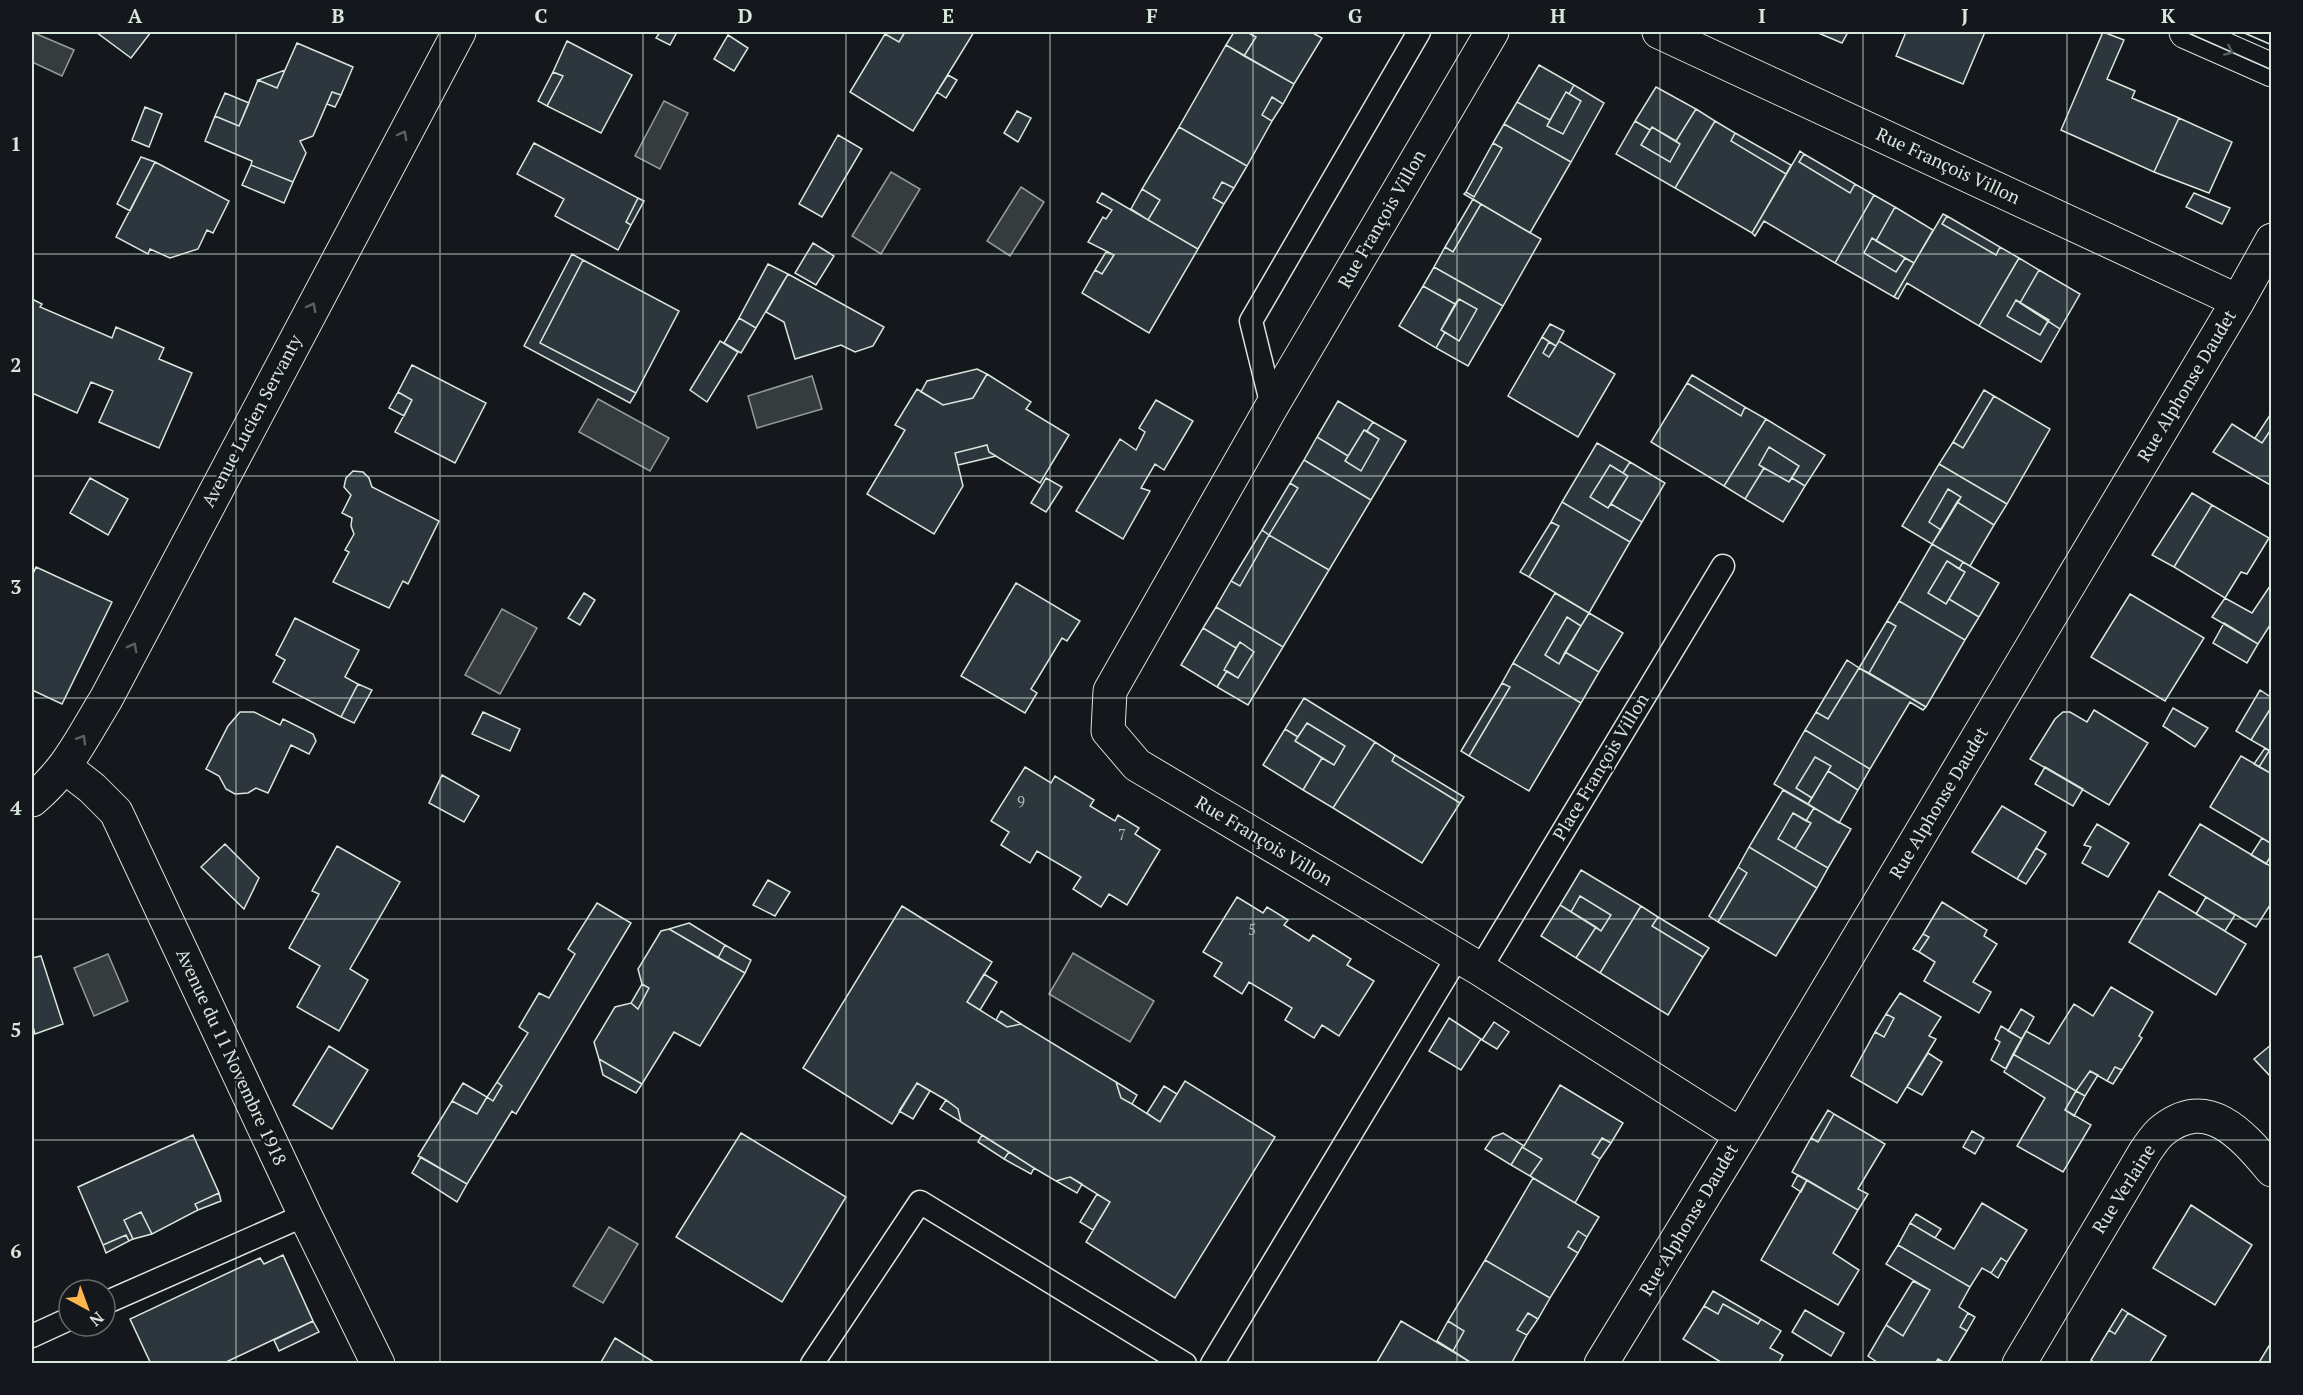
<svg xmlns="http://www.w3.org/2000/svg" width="2303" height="1395" font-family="'PT Serif',serif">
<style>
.water{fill:#363b3e;stroke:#939e99;stroke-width:1.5}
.building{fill:#2c363c;stroke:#d8e6dc;stroke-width:1.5}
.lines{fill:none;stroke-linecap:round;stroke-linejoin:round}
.service-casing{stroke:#d8e6dc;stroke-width:25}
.minor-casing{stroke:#d8e6dc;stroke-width:35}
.tertiary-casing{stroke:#d8e6dc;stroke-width:35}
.service{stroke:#14181c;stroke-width:22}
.minor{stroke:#14181c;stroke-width:33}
.tertiary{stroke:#14181c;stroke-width:33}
.tram{stroke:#d8e6dc;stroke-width:1.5}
.oneway{stroke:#59605f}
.grid{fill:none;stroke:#d8e6dc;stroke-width:1.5;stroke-opacity:0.55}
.labels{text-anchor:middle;stroke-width:4.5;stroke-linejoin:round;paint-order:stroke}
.number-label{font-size:15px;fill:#adbab4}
.street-label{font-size:18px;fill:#d8e6dc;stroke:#14181c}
.neatline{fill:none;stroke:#d8e6dc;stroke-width:2}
.grid-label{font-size:20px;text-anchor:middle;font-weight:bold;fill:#d8e6dc}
</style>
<rect width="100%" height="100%" fill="#14181c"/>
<path class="water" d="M32 32 74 50 62 76 32 62Z
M664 101 688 113 660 169 635 156Z
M891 172 920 189 881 254 852 236Z
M1021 187 1044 202 1010 256 987 241Z
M812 376 822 409 757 428 748 396Z
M598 399 669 438 650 471 579 432Z
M502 609 537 628 500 694 465 675Z
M1073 953 1154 1001 1130 1042 1049 994Z
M108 954 128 1001 94 1016 74 968Z
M609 1227 638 1244 603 1303 573 1286Z"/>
<path class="building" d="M96 32H151L131 58Z
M660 32H677L670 45 656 38Z
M887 32H905L899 42 885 34Z
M905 32H974L913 131 850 92 885 34 899 42Z
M1234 32H1247L1256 37 1244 56 1226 45Z
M1247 32H1311L1322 38 1294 84 1244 56 1256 37Z
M1816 32H1848L1842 43Z
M1906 32H1985L1963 84 1896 56Z
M2103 32 2124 40 2107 79 2135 91 2132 98 2179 118 2154 172 2061 130Z
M728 35 748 48 734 71 714 59Z
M567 41 632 75 601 133 547 106 563 76 553 72Z
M297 43 353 67 341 95 332 92 313 136 300 141 306 153 293 182 251 165 252 161 205 141 215 116 239 126 258 80 277 88Z
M1226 45 1294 84 1283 104 1272 97 1262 115 1272 121 1247 166 1179 127Z
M1539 65 1574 85 1569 94 1566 92 1550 120 1517 102Z
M285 70 277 88 258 80Z
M553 72 563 76 547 106 538 101Z
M948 75 957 80 946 98 937 92Z
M1574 85 1604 103 1571 162 1504 124 1517 102 1550 120 1547 126 1563 134 1581 101 1569 94Z
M1656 87 1696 109 1676 141 1652 127 1650 130 1635 121Z
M332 92 341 95 335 107 327 104Z
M1566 92 1581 101 1563 134 1547 126Z
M225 93 249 103 239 126 215 116Z
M1272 97 1283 104 1272 121 1262 115Z
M145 107 162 114 149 147 132 140Z
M1696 109 1715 121 1675 188 1616 154 1635 121 1650 130 1641 145 1670 162 1680 144 1676 141Z
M1017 111 1031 118 1018 142 1004 133Z
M2179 118 2232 142 2209 193 2154 172Z
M1715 121 1735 133 1731 141 1786 174 1752 233 1675 188Z
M1504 124 1571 162 1530 233 1464 194 1466 192 1474 197 1502 148 1493 143Z
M1179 127 1247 166 1234 188 1222 182 1213 198 1224 204 1198 249 1148 220 1160 200 1142 189Z
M1652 127 1680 144 1670 162 1641 145Z
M1735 133 1791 165 1786 174 1731 141Z
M838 135 862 149 822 217 799 204Z
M534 143 638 198 626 222 631 225 618 250 555 216 564 199 517 174Z
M1493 143 1502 148 1474 197 1466 192Z
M1800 151 1804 154 1799 162 1850 193 1855 184 1874 195 1835 263 1764 221 1755 236 1752 233Z
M1804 154 1855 184 1850 193 1799 162Z
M141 157 155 162 130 211 117 204Z
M155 162 229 201 213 233 207 230 198 249 170 258 150 249 148 254 116 237Z
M251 165 293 182 284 203 242 185Z
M1222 182 1234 188 1224 204 1213 198Z
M1142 189 1160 200 1148 220 1131 209Z
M1102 193 1198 249 1149 333 1082 293 1095 270 1102 274 1114 255 1088 242 1103 217 1106 219 1112 210 1097 202Z
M2194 193 2230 208 2222 224 2186 207Z
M1874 195 1895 207 1876 241 1872 238 1864 253 1896 272 1905 258 1914 263 1894 297 1835 263Z
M638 198 644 201 631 225 626 222Z
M1473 199 1481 204 1453 252 1445 247Z
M1481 204 1541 239 1503 306 1434 267 1445 247 1453 252Z
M1895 207 1933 230 1914 263 1876 241Z
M1943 214 1947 216 1942 224 1996 255 2000 247 2019 258 1979 326 1907 283 1898 299 1894 297Z
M1947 216 2000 247 1996 255 1942 224Z
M1872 238 1905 258 1896 272 1864 253Z
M813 243 834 256 816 285 795 273Z
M1106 252 1114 255 1102 274 1095 270Z
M572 254 583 260 540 343 636 393 630 403 524 346Z
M2019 258 2039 270 2020 303 2016 300 2007 316 2040 335 2048 321 2060 329 2041 362 1979 326Z
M583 260 679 311 636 393 540 343Z
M768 264 788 274 756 328 739 318Z
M1434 267 1503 306 1468 366 1436 348 1445 332 1459 341 1477 309 1459 299 1455 304 1423 286Z
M2039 270 2080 294 2060 329 2020 303Z
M788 274 884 327 873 346 855 352 841 345 795 359 784 322 766 312Z
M1423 286 1455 304 1441 330 1445 332 1436 348 1399 326Z
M32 299 42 304 40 307 112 338 116 327 164 348 159 359 192 373 159 448 99 422 113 391 91 382 77 413 32 393Z
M1459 299 1477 309 1459 341 1441 330Z
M2016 300 2049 320 2040 335 2007 316Z
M739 318 756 328 741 353 724 343Z
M1550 324 1564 331 1556 346 1542 337Z
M1542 337 1549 342 1543 353 1549 357 1559 341 1615 374 1578 437 1508 396Z
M720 341 738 352 707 402 690 390Z
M1549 342 1556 346 1549 357 1543 353Z
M412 365 486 403 455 463 395 432 412 400 398 392Z
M977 369 987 374 973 398 943 405 921 392 927 381Z
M987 374 1031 402 1026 409 1069 435 1040 483 989 452 987 445 955 453 963 486 934 534 867 494 905 430 895 425 917 389 943 405 973 398Z
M1692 375 1745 407 1741 416 1687 383Z
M1687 383 1741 416 1745 407 1766 419 1724 486 1651 442Z
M1984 390 1994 396 1963 448 1953 442Z
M398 392 412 400 404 416 389 408Z
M1994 396 2050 429 2007 504 1939 464 1953 442 1963 448Z
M1156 400 1193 421 1164 470 1155 464 1141 488 1150 491 1123 539 1076 511 1120 439 1136 450 1145 432 1139 428Z
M1338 401 1373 422 1367 431 1364 430 1348 456 1317 437Z
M2272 412V428L2262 443 2255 438Z
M1766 419 1825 455 1805 486 1792 478 1799 466 1769 447 1759 465 1764 468 1745 499 1724 486Z
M1373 422 1406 441 1371 500 1304 460 1317 437 1348 456 1345 461 1361 471 1379 439 1367 431Z
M2232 424 2262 443 2272 428V486L2213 452Z
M1364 430 1379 439 1361 471 1345 461Z
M1597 443 1630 462 1623 473 1610 465 1590 497 1608 508 1611 504 1642 522 1630 542 1562 502Z
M987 445 989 452 996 456 958 465 955 453Z
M1769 447 1799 466 1789 482 1759 465Z
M1304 460 1371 500 1329 570 1269 535 1298 488 1290 483Z
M1630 462 1665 483 1642 522 1611 504 1628 476 1623 473Z
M1939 464 2007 504 1994 525 1957 502 1961 497 1948 489 1929 522 1941 530 1932 544 1902 526Z
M1610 465 1628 476 1608 508 1590 497Z
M1764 468 1789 482 1792 478 1805 486 1783 522 1745 499Z
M353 471 363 472 369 478 372 487 439 521 408 584 403 581 389 608 333 582 349 552 345 550 354 534 351 526 352 518 342 513 351 495 344 487 346 478Z
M90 478 128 499 108 535 70 513Z
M1046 478 1062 487 1046 512 1031 503Z
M1290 483 1298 488 1269 535 1262 530Z
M1948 489 1961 497 1941 530 1929 522Z
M2192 493 2212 505 2174 567 2152 555Z
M1562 502 1630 542 1589 613 1529 577 1559 526 1551 522Z
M1957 502 1994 525 1970 566 1932 544Z
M2212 505 2269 538 2247 574 2241 572 2225 598 2174 567Z
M1551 522 1559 526 1529 577 1520 572Z
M1262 530 1269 535 1240 586 1231 581Z
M1269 535 1329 570 1283 647 1216 607 1231 581 1240 586Z
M1932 544 1963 562 1959 569 1947 561 1928 593 1946 604 1949 599 1979 617 1965 640 1899 601Z
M1947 561 1965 572 1946 604 1928 593Z
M1963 562 1999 583 1979 617 1949 599 1965 572 1959 569Z
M36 567 112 602 62 704 32 690V576Z
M1016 583 1080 621 1067 641 1062 638 1036 681 1031 689 1037 693 1025 713 961 676Z
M2270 586 2272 587V622L2258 644 2212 617 2225 598 2252 613Z
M584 593 595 600 580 625 568 618Z
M1555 593 1589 613 1581 626 1567 617 1545 655 1559 664 1565 652 1599 672 1581 703 1513 663Z
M2130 594 2204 638 2165 701 2091 657Z
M1899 601 1965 640 1926 707 1869 673 1896 626 1887 621Z
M1216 607 1283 647 1248 705 1217 687 1227 671 1238 678 1254 652 1240 642 1236 648 1203 628Z
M1589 613 1623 633 1599 672 1565 652Z
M1567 617 1581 626 1559 664 1545 655Z
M295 618 359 650 345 677 358 684 341 717 273 682 285 660 276 655Z
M1887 621 1896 626 1869 673 1859 668Z
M2224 623 2258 644 2247 663 2213 643Z
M1203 628 1236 648 1224 670 1227 671 1217 687 1181 665Z
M1240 642 1254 652 1238 678 1224 670Z
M1847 660 1859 668 1828 719 1816 712Z
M1513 663 1581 703 1529 791 1469 756 1510 687 1502 683Z
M1859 668 1926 707 1923 710 1910 702 1870 769 1805 730 1816 712 1828 719Z
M1502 683 1510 687 1469 756 1461 751Z
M358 684 372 690 354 723 341 717Z
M2260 690 2272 698V706L2251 740 2236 731Z
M1304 698 1375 742 1333 808 1303 790 1322 758 1334 765 1345 746 1307 723 1298 737 1285 729Z
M2272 706V752L2251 740Z
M2173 708 2208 728 2195 747 2163 726Z
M2094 710 2148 743 2109 805 2030 759 2055 719 2063 712H2070L2087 722Z
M240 712H254L280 725 283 719 313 734 316 741 309 754 291 745 268 793 256 788 248 793 235 794 226 789 219 776 206 769 228 726Z
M483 712 520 729 510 751 472 734Z
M1307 723 1345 746 1334 765 1295 741Z
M1285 729 1298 737 1295 741 1322 758 1303 790 1263 765Z
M1805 730 1870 769 1858 790 1828 771 1831 766 1815 757 1796 788 1812 798 1808 804 1774 784Z
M1375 742 1395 755 1392 761 1460 803 1422 863 1333 808Z
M2265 748 2269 751 2259 767 2254 764Z
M2269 751 2272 752V774L2259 767Z
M1395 755 1464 797 1460 803 1392 761Z
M2241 756 2272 774V844L2210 807Z
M1815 757 1831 766 1812 798 1796 788Z
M1025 767 1051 783 1055 776 1094 800 1090 806 1115 821 1118 815 1139 828 1135 834 1160 850 1127 905 1109 894 1101 907 1073 889 1081 877 1037 851 1030 863 1001 845 1009 832 991 821Z
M2045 767 2083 789 2073 806 2035 784Z
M1828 771 1858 790 1839 823 1808 804Z
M442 775 479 796 464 822 429 803Z
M1783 790 1814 808 1806 821 1793 813 1778 839 1828 868 1817 888 1749 847Z
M2002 806 2046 832 2017 879 1972 852Z
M1814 808 1851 829 1828 868 1795 849 1811 823 1806 821Z
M1793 813 1811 823 1795 849 1778 839Z
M2097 824 2129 843 2108 877 2082 863 2091 847 2084 845Z
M2200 824 2272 867V902L2256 927 2169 875Z
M2262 838 2272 844V854L2266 864 2251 855Z
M225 844 259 878 244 909 201 867Z
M337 846 400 882 350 969 368 980 339 1031 297 1007 320 966 289 948 319 894 312 891Z
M1749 847 1817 888 1776 956 1718 922 1747 873 1738 867Z
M2036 848 2046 854 2026 884 2017 879Z
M1738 867 1747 873 1718 922 1709 916Z
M1581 870 1641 906 1600 973 1576 958 1596 927 1601 931 1611 915 1580 896 1571 912 1560 905Z
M768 880 790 892 775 916 753 905Z
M2159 891 2246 944 2216 995 2129 942Z
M1580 896 1611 915 1601 931 1571 912Z
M1237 897 1263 913 1267 907 1288 920 1284 925 1309 941 1313 935 1351 959 1347 965 1374 981 1339 1036 1322 1025 1314 1038 1285 1020 1292 1008 1249 982 1242 994 1214 976 1222 963 1203 952Z
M2206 897 2235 915 2225 931 2196 914Z
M1942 902 1987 930 1984 936 1997 944 1973 982 1991 992 1979 1013 1924 981 1935 962 1919 952 1929 937 1923 934Z
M597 903 631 923 516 1114 512 1111 467 1184 418 1156 452 1101 477 1114 487 1097 493 1101 502 1086 497 1082 528 1033 519 1027 539 993 549 998 575 954 568 949Z
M1560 905 1596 927 1576 958 1541 936Z
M902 906 992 962 967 1002 1007 1027 1021 1024 1116 1082 1121 1098 1132 1104 1160 1122 1185 1081 1275 1137 1175 1298 1086 1242 1110 1202 1070 1177 1056 1181 1034 1168 961 1122 958 1109 946 1100 917 1083 892 1124 803 1068Z
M1641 906 1658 917 1652 926 1703 957 1668 1015 1600 973Z
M1658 917 1709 948 1703 957 1652 926Z
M689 923 725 945 718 958 669 929Z
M669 929 745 973 700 1046 674 1032 642 1084 599 1059 594 1042 615 1007 631 1003 638 1009 649 988 642 984 638 969 661 931Z
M1923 934 1929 937 1919 952 1913 949Z
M725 945 751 960 745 973 718 958Z
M41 956 63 1024 35 1034 32 1023V958Z
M984 974 997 982 980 1010 967 1002Z
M642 984 649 988 638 1009 631 1003Z
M2111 987 2153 1012 2139 1036 2142 1038 2122 1070 2115 1067 2107 1081 2090 1071 2076 1091 2013 1054 2026 1031 2049 1044 2074 1004 2093 1016Z
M1900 993 1941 1017 1929 1036 1936 1039 1897 1103 1851 1076 1875 1032 1884 1037 1894 1018 1886 1014Z
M2021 1009 2034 1017 2022 1039 2008 1031Z
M1001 1011 1021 1024 1007 1027 996 1020Z
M1886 1014 1894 1018 1884 1037 1875 1032Z
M1449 1018 1481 1039 1461 1070 1429 1051Z
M1494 1022 1509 1032 1497 1049 1482 1040Z
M2001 1026 2022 1039 2006 1069 1991 1060 2000 1042 1995 1039Z
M2272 1044V1078L2254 1059Z
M329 1046 368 1070 332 1129 293 1105Z
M1928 1053 1942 1062 1922 1095 1907 1087Z
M2013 1054 2076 1091 2065 1110 2091 1125 2063 1172 2017 1146 2045 1098 2004 1072Z
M599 1059 642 1084 636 1093 603 1075Z
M2115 1067 2122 1070 2113 1084 2107 1081Z
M2090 1071 2098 1075 2085 1096 2076 1091Z
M497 1082 502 1086 493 1101 487 1097Z
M1116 1082 1137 1095 1132 1104 1121 1098Z
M463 1083 487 1097 477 1114 452 1101Z
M917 1083 930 1091 913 1119 899 1111Z
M1560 1085 1623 1123 1611 1143 1602 1138 1592 1154 1600 1159 1575 1203 1530 1176 1542 1159 1522 1147 1511 1165 1485 1149 1493 1137 1503 1133 1524 1146Z
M1164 1086 1177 1094 1160 1122 1147 1113Z
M2076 1091 2085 1096 2074 1116 2065 1110Z
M946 1100 958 1109 961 1122 940 1109Z
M1828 1110 1834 1114 1818 1142 1811 1138Z
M1834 1114 1885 1144 1858 1189 1868 1194 1858 1210 1792 1172 1811 1138 1818 1142Z
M1972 1131 1984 1138 1975 1154 1963 1147Z
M741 1133 846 1197 782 1302 676 1237Z
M193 1135 219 1193 195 1204 198 1210 152 1234 141 1212 124 1220 133 1239 129 1241 126 1235 103 1245 78 1187Z
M982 1135 1009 1152 1004 1159 978 1142Z
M1602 1138 1611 1143 1600 1159 1592 1154Z
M1522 1147 1542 1159 1530 1176 1511 1165Z
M1009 1152 1034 1168 1031 1174 1004 1159Z
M421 1157 467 1184 457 1202 412 1173Z
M1798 1175 1807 1180 1801 1192 1792 1186Z
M1070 1177 1082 1184 1077 1193 1056 1181Z
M1533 1178 1599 1217 1587 1237 1578 1231 1568 1247 1578 1253 1550 1298 1485 1260Z
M1807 1180 1858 1210 1833 1253 1859 1270 1838 1305 1761 1260Z
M219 1193 221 1201 198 1210 195 1204Z
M1097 1194 1110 1202 1093 1230 1080 1222Z
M1982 1203 2027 1230 2007 1262 2001 1258 1991 1273 1982 1268 1970 1287 1898 1245 1910 1223 1954 1249Z
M2191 1205 2252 1245 2215 1305 2153 1268Z
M141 1212 152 1234 133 1239 124 1220Z
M1916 1214 1941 1229 1935 1238 1910 1223Z
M1578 1231 1587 1237 1578 1253 1568 1247Z
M126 1235 129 1241 106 1253 103 1245Z
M1898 1245 1970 1287 1959 1307 1968 1313 1960 1327 1967 1331 1947 1364 1938 1359 1935 1364H1880L1868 1356 1886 1325 1903 1336 1930 1290 1886 1264Z
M283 1255 313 1321 222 1364H151L130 1319 260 1258 264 1264Z
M2001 1258 2007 1262 1998 1278 1991 1273Z
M1485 1260 1550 1298 1538 1319 1528 1313 1517 1330 1527 1335 1511 1364H1473L1453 1351 1464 1331 1448 1321Z
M1913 1281 1930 1290 1903 1336 1886 1325Z
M1713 1291 1761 1319 1758 1324 1723 1304 1718 1314 1704 1306Z
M1723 1304 1758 1324 1761 1319 1781 1331 1770 1348 1783 1355 1778 1364H1724L1683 1339 1704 1306 1718 1314Z
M2122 1309 2128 1313 2115 1334 2109 1330Z
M1805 1310 1844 1333 1831 1356 1792 1332Z
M1528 1313 1538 1319 1527 1335 1517 1330Z
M1968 1313 1975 1317 1967 1331 1960 1327Z
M2128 1313 2166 1336 2149 1364H2096L2091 1360 2109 1330 2115 1334Z
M313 1321 319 1332 279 1351 274 1340Z
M1401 1321 1467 1360 1464 1364H1380L1377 1362Z
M1448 1321 1464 1331 1453 1351 1437 1341Z
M615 1338 657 1364H600Z
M2272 1341V1364H2258Z"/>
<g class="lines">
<g class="service-casing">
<path id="service" d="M1272 406 1251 321 1419 32
M1480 969 1723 566
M105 1303 305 1215
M32 1336 69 1319
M812 1364 920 1202 1185 1364
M1212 1364 1458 956"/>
</g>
<g class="minor-casing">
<path id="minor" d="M1492 32 1272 406 1110 691 1108 731 1137 765 1480 969 1741 1135
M1659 32 2238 301
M65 767 92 788 116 812 305 1215 378 1364
M1601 1364 1741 1135 2238 301 2272 240
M2019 1364 2145 1152C2150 1145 2156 1135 2163 1130 2209 1094 2243 1136 2272 1170"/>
</g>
<g class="tertiary-casing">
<path id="tertiary" d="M2186 32 2272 70
M32 800C68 770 82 738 106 699L459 32"/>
</g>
<use href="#service" class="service"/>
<use href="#minor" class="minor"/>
<use href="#tertiary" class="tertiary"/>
<path class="tram" d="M2186 32 2272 70
M2242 32 2272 45"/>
</g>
<defs><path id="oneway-chevron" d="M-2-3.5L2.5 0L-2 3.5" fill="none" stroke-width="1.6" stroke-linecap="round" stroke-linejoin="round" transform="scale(1.5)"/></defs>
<g class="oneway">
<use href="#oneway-chevron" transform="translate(2229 51) rotate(24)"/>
<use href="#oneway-chevron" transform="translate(403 135) rotate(-62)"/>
<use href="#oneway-chevron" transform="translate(312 307) rotate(-62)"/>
<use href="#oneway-chevron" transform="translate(133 647) rotate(-62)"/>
<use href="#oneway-chevron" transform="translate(82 739) rotate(-59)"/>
</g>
<path class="grid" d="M236 32V1364M440 32V1364M643 32V1364M846 32V1364M1050 32V1364M1253 32V1364M1457 32V1364M1660 32V1364M1863 32V1364M2067 32V1364M32 254H2272M32 476H2272M32 698H2272M32 919H2272M32 1140H2272"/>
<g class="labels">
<g class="number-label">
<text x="1021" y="807">9</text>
<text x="1122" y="840">7</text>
<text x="1252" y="935">5</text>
</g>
<g class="street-label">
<text transform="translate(1948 166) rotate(25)" y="6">Rue François Villon</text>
<text transform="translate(1382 219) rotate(-60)" y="6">Rue François Villon</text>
<text transform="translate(2187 386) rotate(-59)" y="6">Rue Alphonse Daudet</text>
<text transform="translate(252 421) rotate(-62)" y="6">Avenue Lucien Servanty</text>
<text transform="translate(1601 767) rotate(-59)" y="6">Place François Villon</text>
<text transform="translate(1939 803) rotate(-59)" y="6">Rue Alphonse Daudet</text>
<text transform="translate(1264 841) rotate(31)" y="6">Rue François Villon</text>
<text transform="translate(231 1057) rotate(65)" y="6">Avenue du 11 Novembre 1918</text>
<text transform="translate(2124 1189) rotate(-58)" y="6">Rue Verlaine</text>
<text transform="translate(1689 1220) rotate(-59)" y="6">Rue Alphonse Daudet</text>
</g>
</g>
<rect width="2303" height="1395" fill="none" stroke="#14181c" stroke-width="66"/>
<g transform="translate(87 1308) rotate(139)"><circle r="28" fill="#14181c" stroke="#626a69" stroke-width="1.5"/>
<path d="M0-4.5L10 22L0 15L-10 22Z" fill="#ffb74d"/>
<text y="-9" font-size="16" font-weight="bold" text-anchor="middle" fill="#d8e6dc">N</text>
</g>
<rect x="33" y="33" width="2237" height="1329" class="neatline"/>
<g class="grid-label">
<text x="135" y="23">A</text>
<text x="338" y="23">B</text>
<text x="541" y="23">C</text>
<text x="745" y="23">D</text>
<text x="948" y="23">E</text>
<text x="1152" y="23">F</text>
<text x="1355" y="23">G</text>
<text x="1558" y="23">H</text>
<text x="1762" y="23">I</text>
<text x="1965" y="23">J</text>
<text x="2168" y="23">K</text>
<text x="16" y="151">1</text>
<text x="16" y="372">2</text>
<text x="16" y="594">3</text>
<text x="16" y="815">4</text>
<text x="16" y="1037">5</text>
<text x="16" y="1258">6</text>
</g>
</svg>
